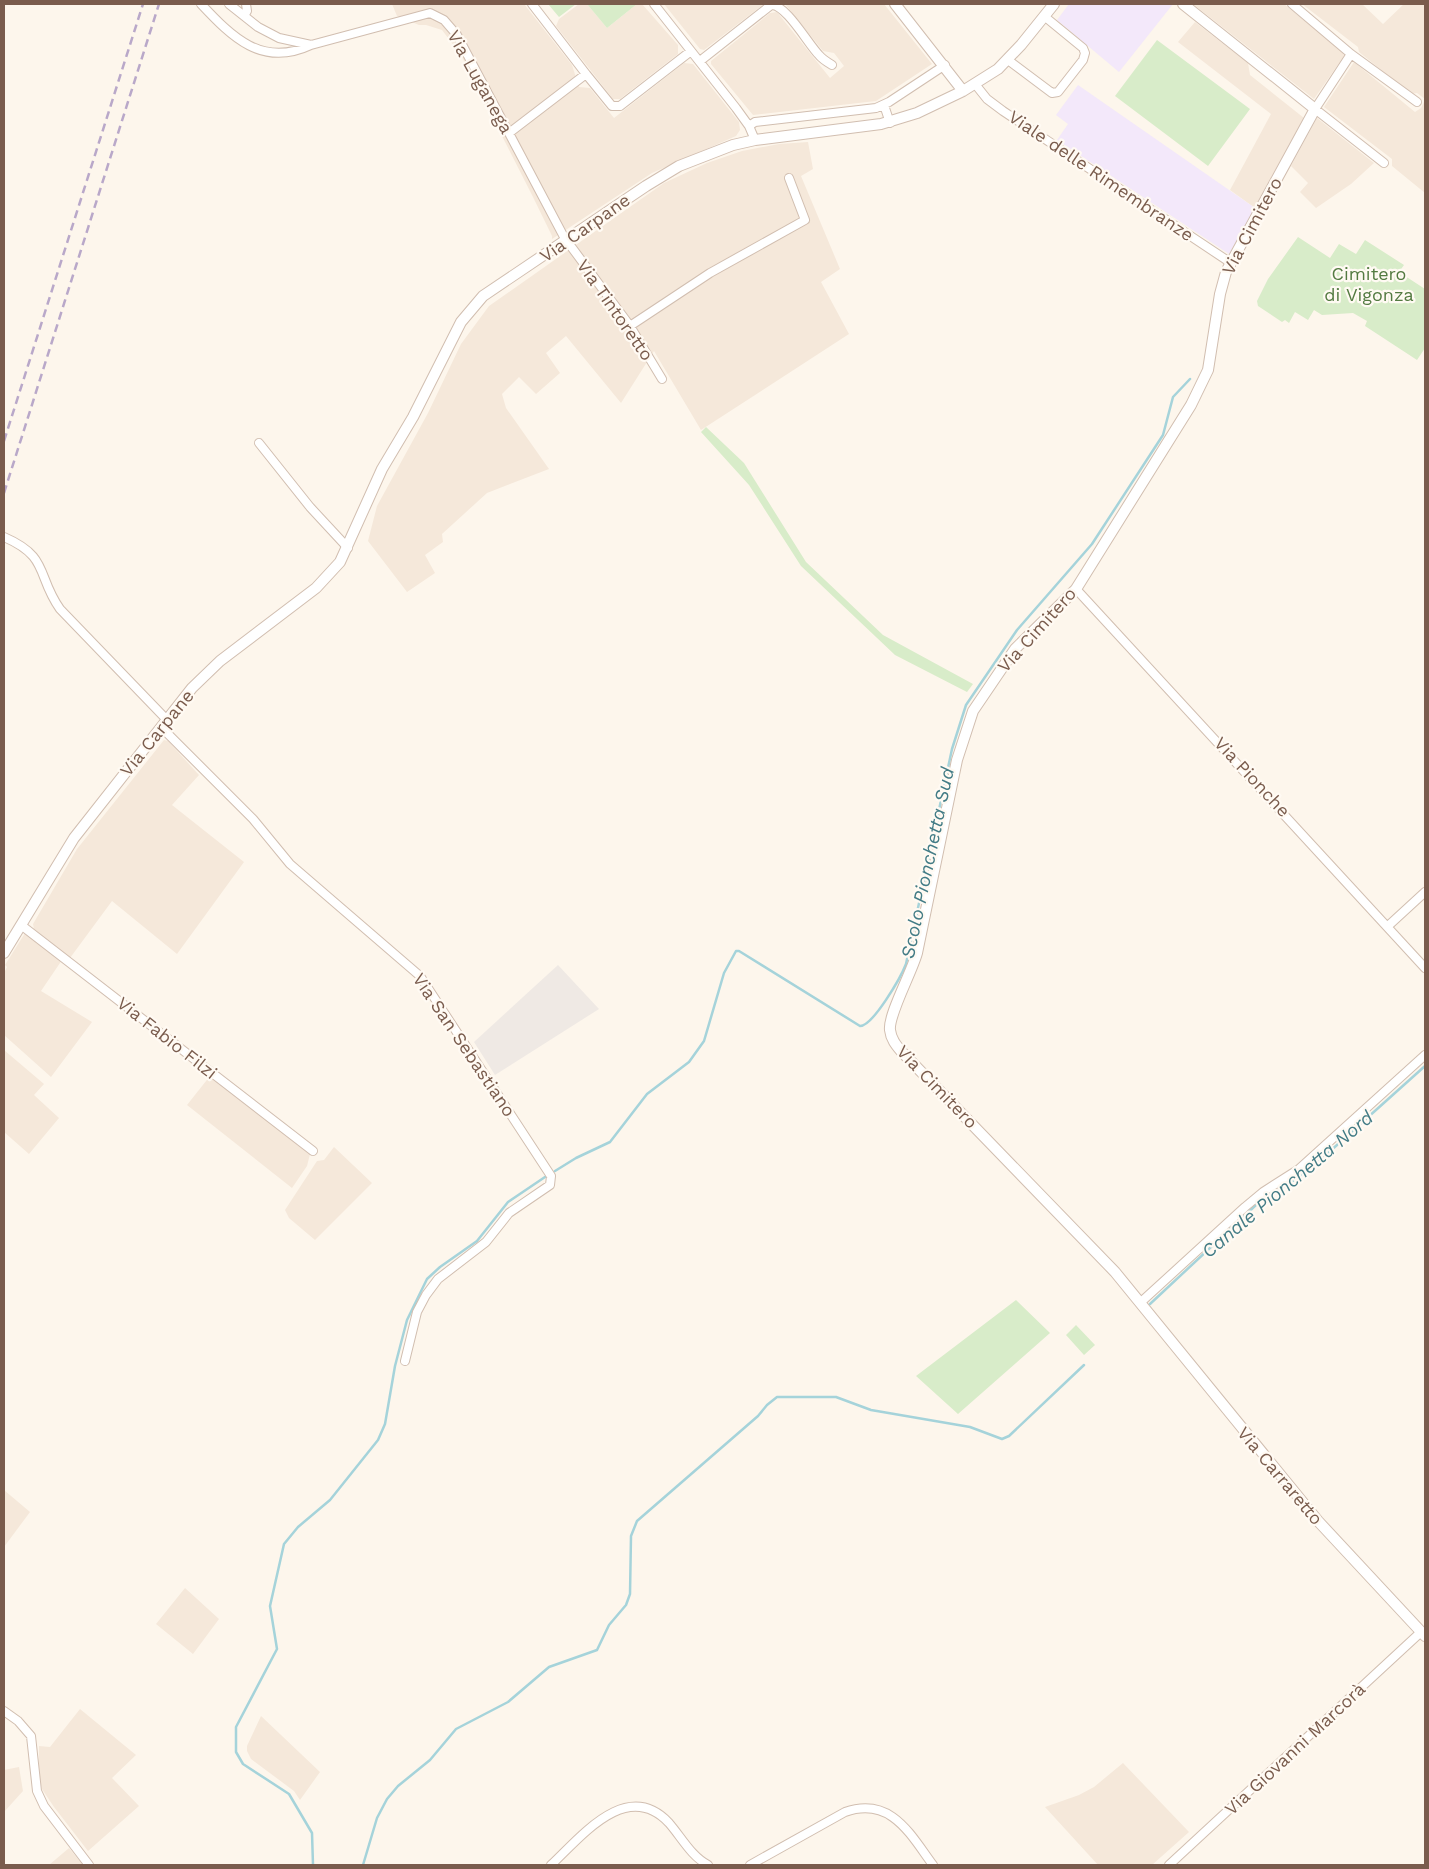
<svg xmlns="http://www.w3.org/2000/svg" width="1429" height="1869" font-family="'Work Sans',sans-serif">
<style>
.residential{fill:#f5e8da}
.industrial{fill:#efe9e4}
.education{fill:#f3e8fa}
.green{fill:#d8ecc9}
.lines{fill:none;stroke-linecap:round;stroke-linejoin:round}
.stream{stroke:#a5d3da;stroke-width:2.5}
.minor-casing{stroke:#d1beb0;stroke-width:10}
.tertiary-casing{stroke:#d1beb0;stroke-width:12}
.minor{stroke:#fff;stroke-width:8}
.tertiary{stroke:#fff;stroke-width:10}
.rail{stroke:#b9a8c9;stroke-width:2.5;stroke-dasharray:8 5;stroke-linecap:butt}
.labels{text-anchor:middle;stroke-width:4.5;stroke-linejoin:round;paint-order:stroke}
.street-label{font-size:18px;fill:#7a5c4d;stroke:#fffaf3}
.park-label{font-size:18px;fill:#537a41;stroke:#fffaf3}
.water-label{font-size:19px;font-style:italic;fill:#437c86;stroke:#fffaf3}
</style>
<rect width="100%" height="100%" fill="#fdf6ec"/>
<path class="residential" d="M392 4H524L572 65 579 87 590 88 614 118 684 63 693 64 739 122 740 130 736 136 652 173 552 239V236L533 197 461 55 442 30 426 25H419L397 16Z
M579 4H587L607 28 637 4H642L678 45V54L620 99H613L556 26 559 19Z
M664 4H764L704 50 700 49Z
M785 4H884L932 64 876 101 753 115 711 64V61L770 13 777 12 830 78 844 66 834 53 823 51Z
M1193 4H1284L1343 52 1344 56 1314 99Z
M1302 4H1362L1383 24 1404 4H1425V99L1417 93 1411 94 1359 52 1358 47Z
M1195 22 1248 63 1250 75 1304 118 1255 208 1230 190 1271 114 1178 42Z
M1354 62 1415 112 1421 108 1425 100V193L1392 166V159L1324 107Z
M1317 118 1374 163 1351 184 1316 208 1300 192 1308 183 1291 166Z
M808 142 813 169 801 176 840 269 821 282 849 334 701 430 654 351 621 403 566 336 546 353 560 373 536 394 519 377 502 394 506 408 549 469 487 493 442 534 443 542 425 555 435 573 407 592 368 541 377 506 428 413 461 344 489 306 664 183 707 163 742 151 779 144Z
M164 740 168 741 199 775 172 805 244 862 177 954 112 901 70 958 34 929 33 924 77 849Z
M25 933 62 960 41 991 92 1022 51 1077 4 1035V973L7 967 5 965Z
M4 1050 44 1084 34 1095 59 1118 29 1154 4 1132Z
M210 1076 310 1154 307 1166 292 1188 187 1105Z
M334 1147 372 1183 315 1240 289 1218 285 1210 317 1161 324 1160Z
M4 1490 30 1512 4 1547Z
M185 1588 219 1619 193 1654 156 1624Z
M80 1709 136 1755 112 1778 139 1806 88 1851 54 1807 42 1789 39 1776V1746L50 1747Z
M261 1716 320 1772 300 1800 294 1791 251 1759 247 1751V1746Z
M1123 1763 1189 1832 1152 1865H1098L1045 1807 1079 1795 1094 1787Z
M19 1767 23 1791 4 1812V1770Z
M69 1848 83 1865H49Z"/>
<path class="industrial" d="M558 965 599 1009 495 1075 474 1042Z"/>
<path class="education" d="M1069 4H1173L1119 72 1057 20Z
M1078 85 1255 208 1229 254 1057 140 1068 124 1056 115Z"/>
<path class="green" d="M548 4H576L559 17Z
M587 4H637L607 28Z
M1157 40 1250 109 1208 166 1115 96Z
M1298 237 1330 258 1339 244 1356 254 1365 240 1404 265 1399 272 1425 289V348L1417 360 1365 326 1367 321 1353 313 1322 315 1314 310 1308 320 1295 312 1289 323 1285 320 1282 322 1258 306 1257 301 1268 279Z
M706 427 744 463 806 562 883 635 973 684 967 692 895 655 801 566 749 485 701 432Z
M1016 1300 1050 1333 958 1414 916 1376Z
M1076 1325 1095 1345 1084 1355 1066 1335Z"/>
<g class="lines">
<path class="stream" d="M555 1171 576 1158 610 1142 647 1094 689 1062 704 1041 724 973 736 951H739L860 1026C873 1026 901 977 906 964L952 749 966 705 1017 630 1092 544 1163 435 1173 397 1190 379
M1150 1304 1256 1205 1308 1171 1425 1066
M313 1865 312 1833 289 1794 243 1764 236 1752V1727L277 1649 270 1606 284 1544 298 1527 330 1500 378 1440 385 1424 395 1366 407 1320 427 1279 440 1267 477 1241 508 1202 545 1177
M363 1865 377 1818 387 1799 398 1786 430 1760 456 1729 508 1702 549 1667 597 1650 609 1625 626 1605 630 1594 631 1536 637 1521 758 1416 767 1405 777 1397H836L871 1410 970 1427 1002 1439 1009 1436 1084 1365"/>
<g class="minor-casing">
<path id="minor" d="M201 4C232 37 262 68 311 45
M229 4 258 27 279 38 311 45 430 13 444 20 457 35 564 237 630 326 662 379
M532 4 586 74
M654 4 736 108 749 126 755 140
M1292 4 1351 54 1417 102
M244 16 247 11 246 4
M1351 54 1315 109 1384 163
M1008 60 1052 93 1058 92 1083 60 1085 53 1083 48 1044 16
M700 61 771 5C786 4 808 44 819 55 822 59 827 62 832 65
M975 84 987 99 1003 111 1231 263
M884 105 890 123
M749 126 755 122 876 108 889 102 945 65
M509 133 586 74 612 106H620L691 51
M630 326 710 273 805 220 789 178
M259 443 310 507 348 548
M4 537C50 557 36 575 60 609L168 721
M1076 589 1425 968
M162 728 253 819 290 864 420 976 551 1176 550 1185 509 1213 486 1242 438 1279 426 1295 417 1312 405 1361
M21 925 313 1151
M1388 926 1425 892
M1141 1302 1245 1207 1263 1192 1299 1169 1425 1055
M4 1711 18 1721 31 1736 37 1791 44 1806 89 1865
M551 1865C581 1837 627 1778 669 1823 682 1838 691 1856 708 1865
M750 1865 845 1812C891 1796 910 1834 933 1865
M1169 1865 1421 1632"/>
</g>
<g class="tertiary-casing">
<path id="tertiary" d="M895 4 963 91
M1183 4 1315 109 1226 272 1220 294 1208 370 1191 405 1076 589 1015 649 973 711 957 760 917 953C912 972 888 1015 890 1030 891 1039 896 1045 901 1051L1115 1272 1318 1521 1425 1636
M4 953 74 838 192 688 220 661 316 588 340 562 382 469 413 417 461 322 483 296 646 186 679 166 733 145 755 140 881 124 917 113 963 91 998 69 1021 45 1054 4"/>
</g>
<use href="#minor" class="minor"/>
<use href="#tertiary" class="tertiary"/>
<path class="rail" d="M4 441 143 4
M4 493 159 4"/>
</g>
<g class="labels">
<g class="street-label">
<text transform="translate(480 82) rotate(61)" y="6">Via Luganega</text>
<text transform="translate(1101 176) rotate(34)" y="6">Viale delle Rimembranze</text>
<text transform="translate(1252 226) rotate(-62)" y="6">Via Cimitero</text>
<text transform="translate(585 228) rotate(-35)" y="6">Via Carpane</text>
<text transform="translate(615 310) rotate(55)" y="6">Via Tintoretto</text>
<text transform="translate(1037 630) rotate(-48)" y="6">Via Cimitero</text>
<text transform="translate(157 733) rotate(-51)" y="6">Via Carpane</text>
<text transform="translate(1252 777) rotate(47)" y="6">Via Pionche</text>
<text transform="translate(167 1038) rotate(38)" y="6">Via Fabio Filzi</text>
<text transform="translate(464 1045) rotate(56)" y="6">Via San Sebastiano</text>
<text transform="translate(937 1087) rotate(46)" y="6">Via Cimitero</text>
<text transform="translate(1280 1476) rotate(50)" y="6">Via Carraretto</text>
<text transform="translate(1295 1749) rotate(-43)" y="6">Via Giovanni Marcorà</text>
</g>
<g class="park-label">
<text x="1369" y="280">Cimitero<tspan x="1369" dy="21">di Vigonza</tspan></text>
</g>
<g class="water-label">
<text transform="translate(927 863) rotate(-78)" y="7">Scolo Pionchetta Sud</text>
<text transform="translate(1287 1184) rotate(-40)" y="7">Canale Pionchetta Nord</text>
</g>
</g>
<rect width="1429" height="1869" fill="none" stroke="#7a5c4d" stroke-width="10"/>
</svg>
